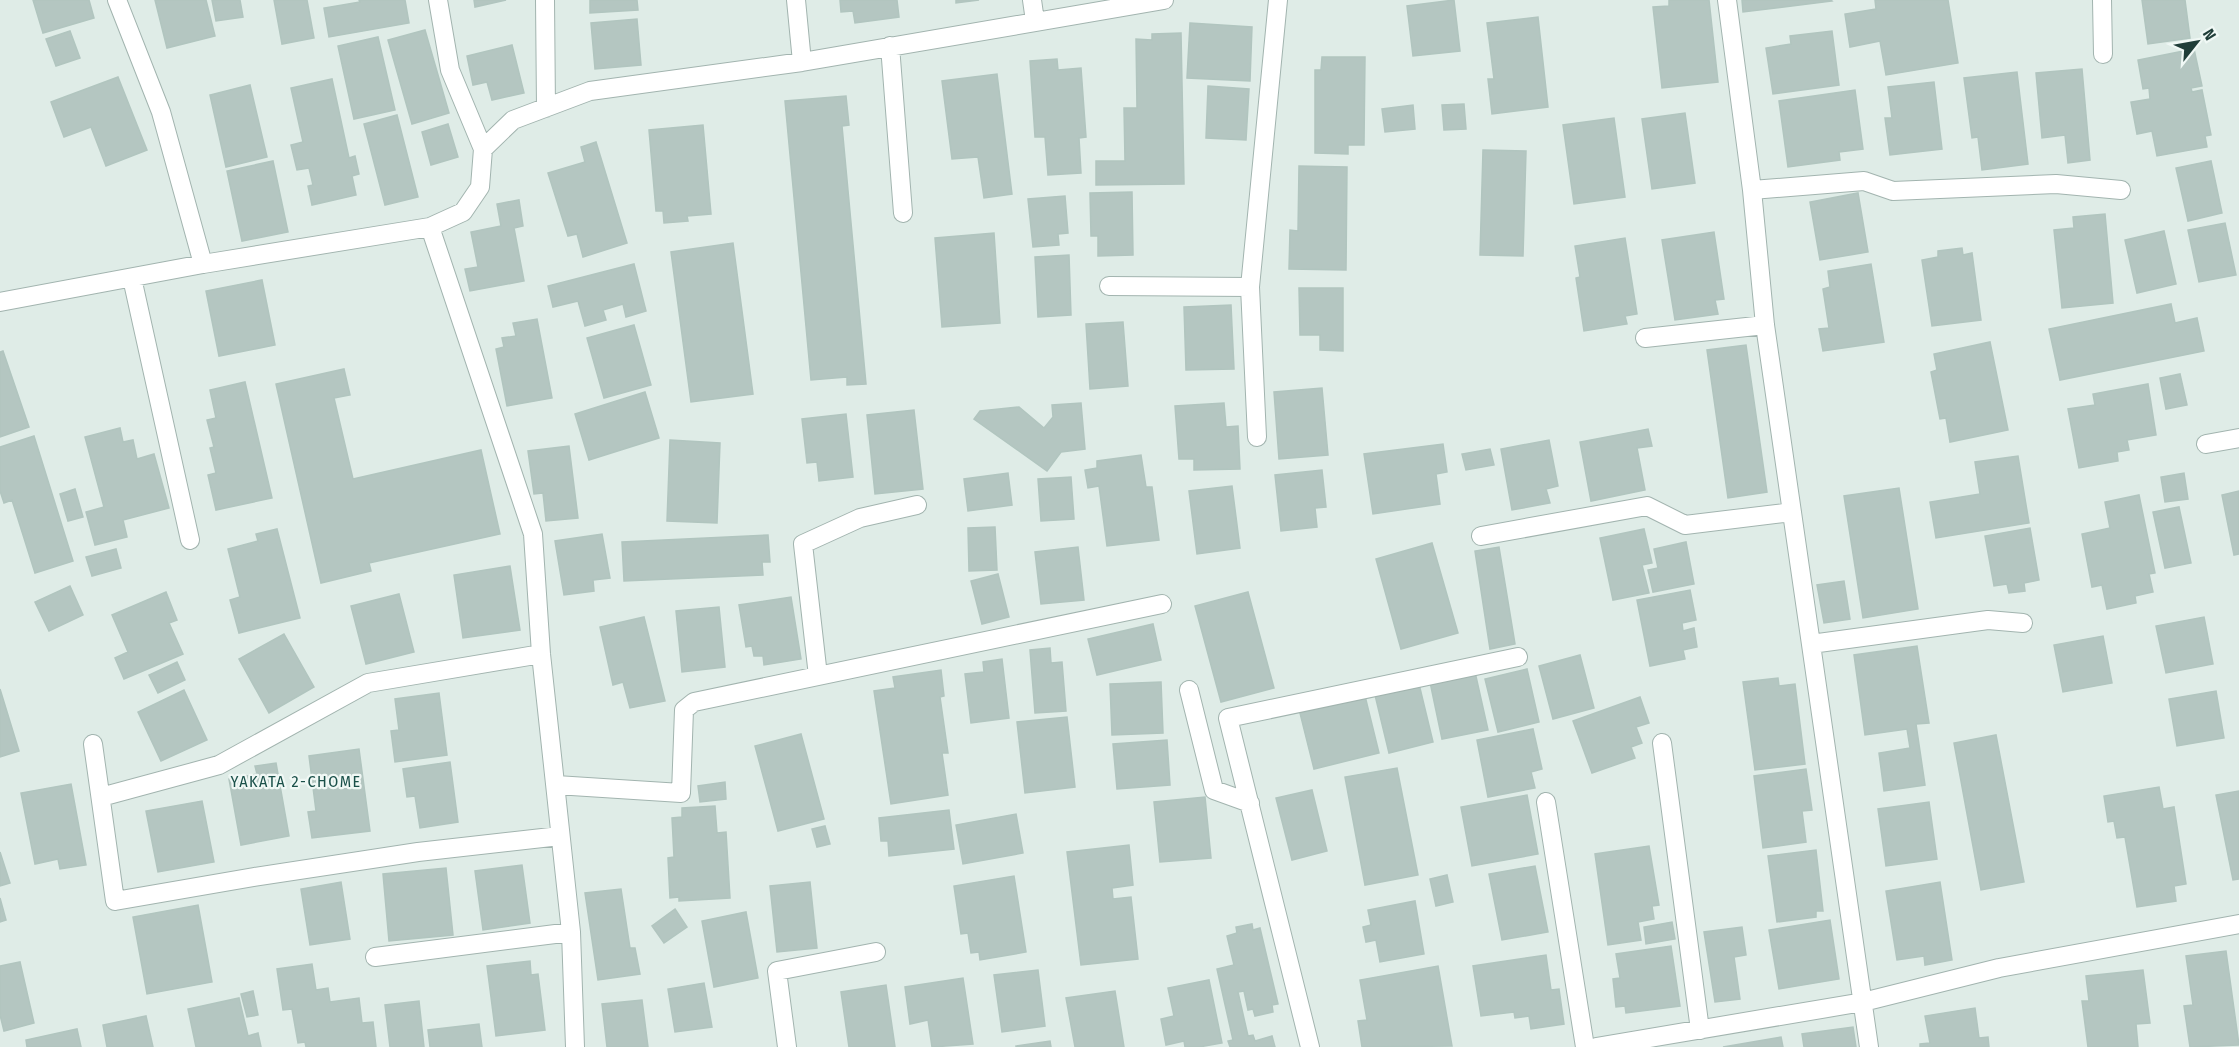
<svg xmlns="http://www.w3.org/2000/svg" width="2239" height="1047" font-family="'Fira Sans Condensed',sans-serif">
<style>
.building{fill:#b4c6c1;stroke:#b1c5bf;stroke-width:1.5}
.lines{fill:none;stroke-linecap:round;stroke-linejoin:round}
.minor-casing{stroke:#a2b4af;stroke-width:20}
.minor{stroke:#fff;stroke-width:18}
.labels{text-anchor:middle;stroke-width:4.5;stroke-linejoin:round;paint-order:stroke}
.neighbourhood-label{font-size:16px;letter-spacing:1.5px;fill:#1a5049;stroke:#f0f8f5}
</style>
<rect width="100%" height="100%" fill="#dfece7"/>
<path class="building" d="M33 0H89L94 18 43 33Z
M155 0H206L215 36 167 48Z
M212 0H240L243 17 216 21Z
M274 0H307L314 38 282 44Z
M359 0H405L409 23 329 37 324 8 360 2Z
M474 0H506L475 7Z
M590 0H637L638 10 590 13Z
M840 0H897L899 17 855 23 853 11 841 12Z
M956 0H979L956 3Z
M1454 0 1460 51 1413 56 1407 6Z
M1669 0H1709L1718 82 1662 88 1653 7 1669 6Z
M1742 0H1831L1832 1 1743 12Z
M1875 0H1948L1958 63 1886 75 1880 41 1850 47 1845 14 1876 9Z
M2142 0H2185L2190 38 2148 44Z
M1538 17 1548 107 1492 114 1488 79H1494L1487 23Z
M637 19 641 65 595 69 591 23Z
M1190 23 1252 27 1250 81 1187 78Z
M425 30 449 113 412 124 388 40Z
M70 31 80 58 56 66 46 39Z
M1832 31 1839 85 1773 94 1766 48 1791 44 1790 36Z
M1181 33 1184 184 1096 185V161H1125L1124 108H1137L1136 39 1152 40V34Z
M378 37 395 110 354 119 338 46Z
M512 45 524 93 492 100 487 82 473 85 467 56Z
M2194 49 2202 86 2191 88 2192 92 2202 90 2211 135 2205 136 2207 147 2157 156 2152 131 2137 134 2131 102 2150 99 2149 88 2143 89 2138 60Z
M1322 57H1365L1364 145H1348V154L1315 153V70H1321Z
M1057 59 1058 70 1081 68 1086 137 1079 138 1081 173 1048 175 1045 137H1035L1030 61Z
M2082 69 2090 160 2068 163 2065 135 2042 138 2036 73Z
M2017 72 2028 164 1982 170 1978 137 1972 138 1964 78Z
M997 74 1012 194 984 198 978 157 952 159 942 81Z
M118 77 147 150 106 166 91 127 64 137 51 102Z
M332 79 349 158 355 156 359 174 352 176 356 195 312 205 308 186 313 185 309 168 297 170 291 145 303 142 291 88Z
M1934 82 1942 149 1890 155 1885 118H1892L1888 87Z
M250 85 267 157 226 167 210 95Z
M1208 86 1249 89 1246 140 1206 138Z
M1855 90 1863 149 1839 152 1840 160 1788 167 1779 101Z
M846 96 849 125 842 126 866 384 847 385V377L811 380 785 101Z
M1464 104 1466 129 1444 130 1442 105Z
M1413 105 1415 129 1385 132 1382 109Z
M1685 113 1695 183 1652 189 1642 119Z
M397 115 418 197 385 205 364 124Z
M1614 118 1625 197 1574 204 1563 125Z
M448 124 458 157 431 165 422 132Z
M703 125 711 214 687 216 688 221 664 223 663 211H656L649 130Z
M596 142 627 243 583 257 577 234 568 236 548 173 585 162 581 147Z
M1483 150 1526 151 1523 256 1480 255Z
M273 161 288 232 242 241 227 171Z
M2211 161 2222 213 2188 221 2176 168Z
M1299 166 1347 167 1346 270 1289 269 1290 230 1298 231Z
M1132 192 1133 255 1098 256V236H1091L1090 193Z
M1858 193 1868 252 1820 260 1810 202Z
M1065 196 1068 233 1058 234 1059 245 1033 247 1028 199Z
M519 200 523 226 514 228 524 281 470 291 465 269 478 267 471 232 501 226 497 204Z
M2105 214 2113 303 2062 308 2054 230 2074 228 2073 217Z
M2225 223 2236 275 2199 282 2188 230Z
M2164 231 2176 284 2137 293 2125 240Z
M1714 232 1724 299 1715 300 1718 314 1675 320 1662 240Z
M994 233 1000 323 942 327 935 238Z
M1625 238 1637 314 1625 316 1627 324 1584 331 1576 278 1580 277 1575 246Z
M733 243 753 394 691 402 671 252Z
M1962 248 1963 255 1972 253 1981 320 1932 326 1922 260 1938 257V251Z
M1069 255 1071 315 1038 317 1035 257Z
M634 264 646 311 626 317 623 304 603 310 606 320 585 326 578 301 553 307 548 286Z
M1871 264 1884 342 1823 351 1819 329 1829 328 1823 289 1830 287 1828 271Z
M262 280 275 345 219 356 206 291Z
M1299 288H1343V351L1320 350V335H1300Z
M2171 304 2175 323 2197 318 2204 351 2060 380 2049 329Z
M1231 305 1234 369 1186 370 1184 307Z
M537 319 552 398 507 406 496 349 504 347 502 338 516 336 513 323Z
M1123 322 1128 386 1090 389 1086 324Z
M634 325 651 385 604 398 587 338Z
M1990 342 2008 430 1950 442 1946 418 1940 419 1931 372 1937 370 1934 354Z
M1746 345 1767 492 1728 498 1707 350Z
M3 351 29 427 0 437V352Z
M344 369 350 395 334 398 353 479 481 450 500 534 369 563 371 571 321 583 276 384Z
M2180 374 2187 405 2166 409 2160 378Z
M245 382 272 498 216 510 208 475 216 473 210 448 214 447 207 420 216 418 210 390Z
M2148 384 2156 435 2127 440 2129 450 2117 452 2118 461 2079 468 2068 409 2095 405 2093 394Z
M1322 388 1328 455 1279 459 1274 392Z
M645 392 659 438 589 460 575 414Z
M1081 403 1085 449 1061 452 1047 471 974 419 980 411 1019 407 1044 428 1053 417 1052 405Z
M1224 403 1226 427 1238 426 1240 469 1194 470V459H1179L1175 406Z
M914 410 923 489 875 494 867 415Z
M846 414 853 477 819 481 817 462 807 463 802 419Z
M120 428 123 442 133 440 137 459 154 454 169 508 123 520 127 537 95 545 86 512 104 507 85 437Z
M1648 429 1652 446 1637 448 1645 490 1591 501 1580 442Z
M34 436 73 561 35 573 12 500 4 503 0 491V447Z
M670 440 720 443 717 523 667 521Z
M1549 440 1558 486 1546 489 1550 503 1512 510 1501 449Z
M1443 444 1447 472 1436 474 1440 504 1373 514 1364 454Z
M569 446 578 518 546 521 543 493 534 494 528 451Z
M1490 449 1494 465 1466 470 1462 454Z
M1141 455 1146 487H1152L1159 540 1107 546 1099 486 1088 488 1085 470 1097 468V461Z
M2018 456 2029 523 1936 538 1930 502 1980 494 1975 462Z
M1322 470 1326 507 1315 508 1317 527 1281 531 1275 475Z
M1008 473 1012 505 968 511 964 479Z
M2184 473 2188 499 2165 502 2161 477Z
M1071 477 1074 519 1041 521 1038 479Z
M1232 486 1240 548 1197 554 1189 491Z
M1899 488 1918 609 1863 618 1844 496Z
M75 489 83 517 68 521 60 494Z
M2239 491V554L2234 555 2222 495Z
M2139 495 2155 573 2149 574 2153 592 2135 596 2136 603 2107 609 2102 585 2092 587 2082 534 2110 528 2105 502Z
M2179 507 2191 563 2165 568 2153 512Z
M995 527 997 570 969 571 968 528Z
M2030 528 2039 580 2024 583 2025 591 2009 593 2007 584 1994 586 1985 536Z
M277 529 300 618 239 633 230 600 240 597 228 549 258 541 256 534Z
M1644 529 1652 563 1642 565 1649 593 1613 600 1600 538Z
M602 534 610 578 593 580 594 591 564 595 555 541Z
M768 535 770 562H762L763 575 624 581 622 542Z
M1686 542 1694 584 1653 592 1648 570 1658 568 1654 549Z
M1432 543 1458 633 1401 649 1376 559Z
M1078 547 1084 600 1041 604 1035 552Z
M1499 547 1515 644 1490 649 1475 551Z
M116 549 121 568 92 576 86 557Z
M510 566 520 630 463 638 454 575Z
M998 574 1009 617 982 624 971 581Z
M1844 581 1850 619 1824 623 1817 585Z
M70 586 83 615 49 631 35 602Z
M1690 590 1696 620 1682 623 1683 631 1694 628 1697 647 1683 650 1685 659 1650 666 1637 600Z
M166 592 177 620 169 623 183 654 124 679 115 658 128 652 112 615Z
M1248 592 1274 688 1221 702 1195 606Z
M399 594 414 652 366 664 351 606Z
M791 597 801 659 764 665 763 656H754L752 646 746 647 739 605Z
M719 607 725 667 682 672 676 611Z
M644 617 665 701 630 708 623 682 613 685 600 627Z
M2204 617 2213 664 2166 673 2156 626Z
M1153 624 1161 660 1097 675 1088 639Z
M284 634 314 687 269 713 239 659Z
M2103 636 2112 683 2063 692 2054 645Z
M1917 646 1929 723 1916 724 1925 785 1884 791 1879 753 1910 748 1907 729 1865 735 1854 655Z
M1050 648 1051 663 1062 662 1066 711 1035 713 1030 650Z
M1580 655 1594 708 1553 719 1539 666Z
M1002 659 1009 718 971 723 965 674 984 672 983 662Z
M177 662 185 680 158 693 149 675Z
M1527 669 1539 722 1498 732 1485 679Z
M941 670 944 696 940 697 948 753H942L948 795 891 804 874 691 895 688 893 677Z
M1475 672 1488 730 1442 739 1430 682Z
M1778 678 1779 686 1795 684 1805 764 1755 770 1743 682Z
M1161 682 1163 733 1112 735 1110 684Z
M1419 684 1433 742 1389 753 1375 695Z
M0 689 19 751 0 757Z
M184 690 207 740 161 761 138 712Z
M2216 691 2224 738 2177 746 2169 699Z
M439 693 447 755 395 762 391 731 399 730 395 699Z
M1365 696 1379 753 1314 769 1300 713Z
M1640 697 1649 723 1636 727 1642 743 1631 747 1635 758 1592 773 1573 721Z
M1067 717 1075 787 1025 793 1017 722Z
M1533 729 1542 769 1531 772 1535 788 1488 797 1477 740Z
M801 734 824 819 778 831 755 746Z
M1996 735 2024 882 1981 890 1954 743Z
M1167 740 1170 785 1117 789 1113 744Z
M359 749 370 831 312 838 308 812 316 811 309 756Z
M450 762 458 822 420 828 415 796 407 797 403 769Z
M276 763 289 836 241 845 229 779 257 774 255 766Z
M1397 768 1418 875 1365 885 1345 777Z
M1806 769 1812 810 1802 811 1806 842 1763 848 1754 776Z
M725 782 726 799 700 802 698 786Z
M71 784 86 865 60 869 58 859 35 864 21 793Z
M2159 787 2163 809 2174 807 2186 884 2174 886 2176 901 2137 907 2125 837 2117 838 2114 821 2108 822 2104 796Z
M1312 790 1327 851 1292 860 1276 798Z
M2239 791V879L2233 880 2216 795Z
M1527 795 1538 854 1472 866 1461 807Z
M1205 797 1211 858 1160 862 1154 802Z
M202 801 214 862 158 872 146 811Z
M1929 802 1937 859 1886 866 1878 809Z
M715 806 717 833 726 832 730 898 679 901V897L670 898 668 858 674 857 672 818 682 817V808Z
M949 810 954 849 889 856 888 841H881L879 818Z
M1016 814 1023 853 963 864 956 825Z
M825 826 830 844 817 847 812 829Z
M1129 845 1133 885 1112 888 1113 899 1131 897 1138 959 1081 965 1067 852Z
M1649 846 1659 905 1652 906 1654 919 1638 922 1641 940 1608 945 1595 854Z
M1816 850 1823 911H1816V917L1777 922 1768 856Z
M0 852 10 883 0 886Z
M522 865 530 923 483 930 475 871Z
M1535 866 1548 932 1502 940 1489 874Z
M446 868 453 935 389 941 383 874Z
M1447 875 1453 902 1436 906 1430 879Z
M1014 876 1026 952 980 960 979 952 971 953 968 933 961 934 954 886Z
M341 882 350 939 310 945 301 889Z
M810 882 817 948 777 952 770 886Z
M1940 882 1952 960 1925 965 1924 956 1897 960 1886 891Z
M621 889 630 948H635L640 974 598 980 585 893Z
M0 898 6 920 0 922Z
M1415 901 1424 954 1380 962 1376 940 1366 942 1363 927 1371 925 1368 910Z
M198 905 212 982 147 994 133 917Z
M675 909 687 927 664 943 652 926Z
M746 912 758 978 714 987 702 921Z
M1830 920 1839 979 1779 989 1769 930Z
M1672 922 1675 939 1646 944 1644 927Z
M1252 924 1253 930 1260 928 1278 1004 1272 1005 1273 1012 1255 1016 1253 1009 1248 1010 1244 991 1238 992 1248 1036 1253 1035 1255 1041 1272 1036 1275 1047H1230L1228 1041 1233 1040 1217 969 1234 965 1227 936 1237 933 1236 927Z
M1742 927 1746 955 1734 957 1740 999 1715 1002 1704 932Z
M1671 946 1680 1006 1626 1013 1625 1006 1616 1007 1613 979 1620 978 1616 954Z
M2226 951 2239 1045 2190 1047 2184 1006 2193 1005 2186 956Z
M1546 955 1551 990 1559 989 1564 1024 1531 1029 1529 1016 1515 1018 1514 1012 1481 1016 1473 966Z
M530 961 531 975 538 974 545 1030 496 1036 487 966Z
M20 962 34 1023 4 1031 0 1015V966Z
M312 964 316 990 328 988 330 1002 359 998 362 1023 373 1022 376 1047H306L305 1042 298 1043 292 1009 283 1010 277 969Z
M1438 966 1452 1046 1362 1047 1358 1021 1367 1020 1360 980Z
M1038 970 1045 1026 1002 1032 994 975Z
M2143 970 2150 1023 2136 1024 2138 1047H2088L2082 1001H2089L2086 976Z
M963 978 973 1044 932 1047 928 1020 910 1024 905 987Z
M1209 980 1222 1043 1199 1047H1185L1184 1041 1166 1045 1161 1019 1174 1016 1168 988Z
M704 983 712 1027 675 1032 668 989Z
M886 985 895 1047H849L841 992Z
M253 991 258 1015 247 1017 241 994Z
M1115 991 1124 1047H1075L1066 998Z
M239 998 248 1036 258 1033 261 1047H196L188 1009Z
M642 1000 648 1047H607L602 1004Z
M419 1001 424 1047H390L385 1005Z
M1975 1008 1979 1038 1988 1037 1989 1047H1920V1044L1930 1043 1925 1016Z
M146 1016 153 1047H107L103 1025Z
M479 1024 482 1047H430L428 1030Z
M1853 1027 1856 1047H1804L1802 1034Z
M77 1029 81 1047H27L26 1040Z
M1781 1037 1783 1047H1723Z
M1050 1041 1051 1047H1016V1046Z"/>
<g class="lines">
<g class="minor-casing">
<path id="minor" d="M117 0 161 112 203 264
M438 0 450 70 483 149
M545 0 546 108
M796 0 802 62
M1032 0 1035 21
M1727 0 1752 190 1765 325 1869 1047
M2102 0 2103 54
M890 46 903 213
M1752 190 1864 181 1893 191 2056 184 2121 190
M430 227 533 534 541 654 571 932 575 1047
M132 278 190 540
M1109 286 1250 287
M0 302 203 264 430 227 463 212 480 187 483 149 513 120 590 91 802 62 1164 0
M1645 338 1765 325
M1257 437 1250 287 1278 0
M2206 444 2239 438
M1481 536 1647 506 1685 525 1792 512
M1811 644 1988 620 2023 623
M818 676 803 544 860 518 917 505
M1189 690 1214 790 1250 803
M1662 743 1700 1030
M93 744 115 901 254 877 418 852 560 836
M556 785 681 793 684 710 694 702 1162 604
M101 797 219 765 368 683 541 654
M1546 802 1585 1047
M375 957 571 932
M787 1047 777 971 876 952
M1310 1047 1228 718 1518 657
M1596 1047 1863 1002 1999 968 2239 924"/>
</g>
<use href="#minor" class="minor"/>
</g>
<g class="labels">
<g class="neighbourhood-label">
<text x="296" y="787">YAKATA 2-CHOME</text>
</g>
</g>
<g transform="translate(2197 42) rotate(59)" stroke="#f0f8f5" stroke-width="4.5" paint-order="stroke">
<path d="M0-4.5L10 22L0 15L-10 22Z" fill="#1f3d38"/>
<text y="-9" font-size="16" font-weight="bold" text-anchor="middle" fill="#1f3d38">N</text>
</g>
</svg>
